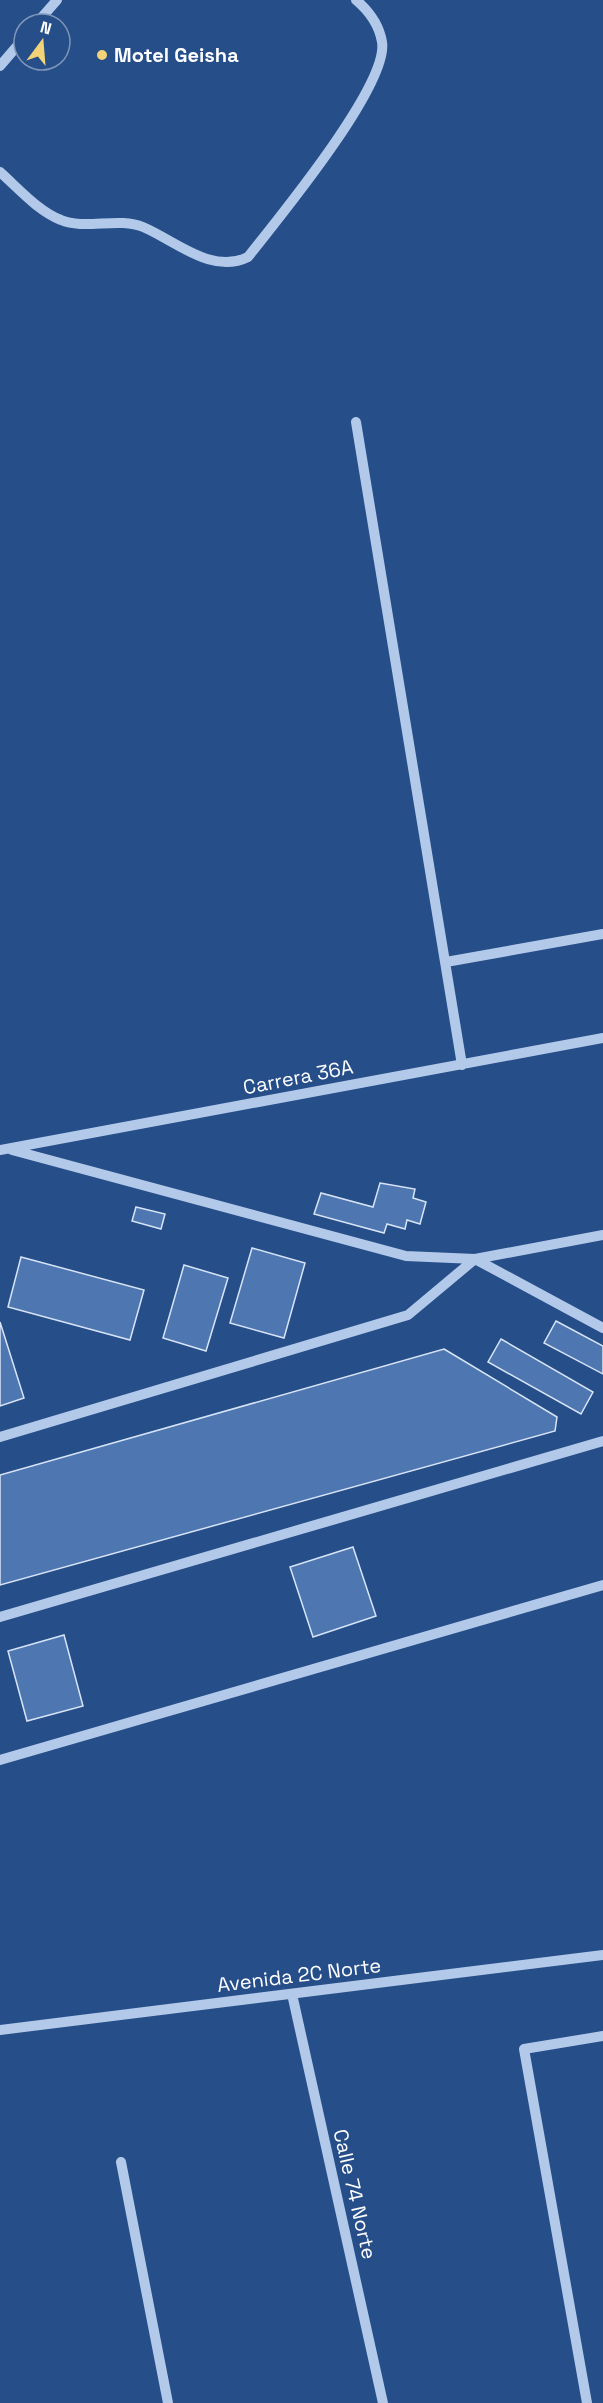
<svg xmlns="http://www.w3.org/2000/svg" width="603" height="2403" font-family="'Space Grotesk',sans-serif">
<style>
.building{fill:#4e77b1;stroke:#d7e4f7;stroke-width:1.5}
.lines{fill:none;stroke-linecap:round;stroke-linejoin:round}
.minor{stroke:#b3c9e9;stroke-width:10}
.poi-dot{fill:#f3d377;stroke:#264e89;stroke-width:2}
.labels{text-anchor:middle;stroke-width:4.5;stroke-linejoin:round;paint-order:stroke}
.poi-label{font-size:20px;font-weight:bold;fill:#fff;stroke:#264e89;text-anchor:start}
.street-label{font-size:20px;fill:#fff;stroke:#264e89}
</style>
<rect width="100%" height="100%" fill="#264e89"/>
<path class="building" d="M380 1183 415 1189 413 1198 426 1202 420 1224 407 1220 405 1229 387 1224 384 1233 314 1214 321 1193 373 1207Z
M136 1207 165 1214 161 1229 132 1221Z
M252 1248 305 1263 284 1338 230 1323Z
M21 1257 144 1290 130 1340 8 1307Z
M184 1265 228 1278 206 1351 163 1338Z
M556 1321 603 1346V1374L544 1343Z
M0 1322 24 1398 0 1406Z
M501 1339 593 1392 581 1414 488 1362Z
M444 1349 557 1417 555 1431 0 1585V1475Z
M353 1547 376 1616 313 1637 290 1567Z
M64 1635 83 1706 27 1721 8 1651Z"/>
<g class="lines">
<path class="minor" d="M36 24 57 0
M0 66 24 38
M0 172C19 189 38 211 61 220 84 230 119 217 143 227 176 241 212 275 248 257 277 220 389 85 382 42 379 24 369 11 356 0
M356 422 462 1065
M446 962 603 934
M0 1150 603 1038
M12 1150 406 1256 475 1259 603 1235
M0 1437 408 1315 475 1259 603 1328
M0 1617 603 1441
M0 1760 603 1585
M292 1994 383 2403
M0 2030 603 1955
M121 2162 168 2403
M587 2403 524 2049 603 2036"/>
</g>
<circle class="poi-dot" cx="102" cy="55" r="6"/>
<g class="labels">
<g class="poi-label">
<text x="114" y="62">Motel Geisha</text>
</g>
<g class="street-label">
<text transform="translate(298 1077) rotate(-11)" y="7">Carrera 36A</text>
<text transform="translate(299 1975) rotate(-7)" y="7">Avenida 2C Norte</text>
<text transform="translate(355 2194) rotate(77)" y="7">Calle 74 Norte</text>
</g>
</g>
<g transform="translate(42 42) rotate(16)"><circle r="28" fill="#264e89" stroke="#7d95b8" stroke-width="1.5"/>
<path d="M0-4.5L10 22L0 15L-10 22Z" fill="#f3d377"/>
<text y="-9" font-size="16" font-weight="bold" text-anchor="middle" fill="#ffffff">N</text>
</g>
</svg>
